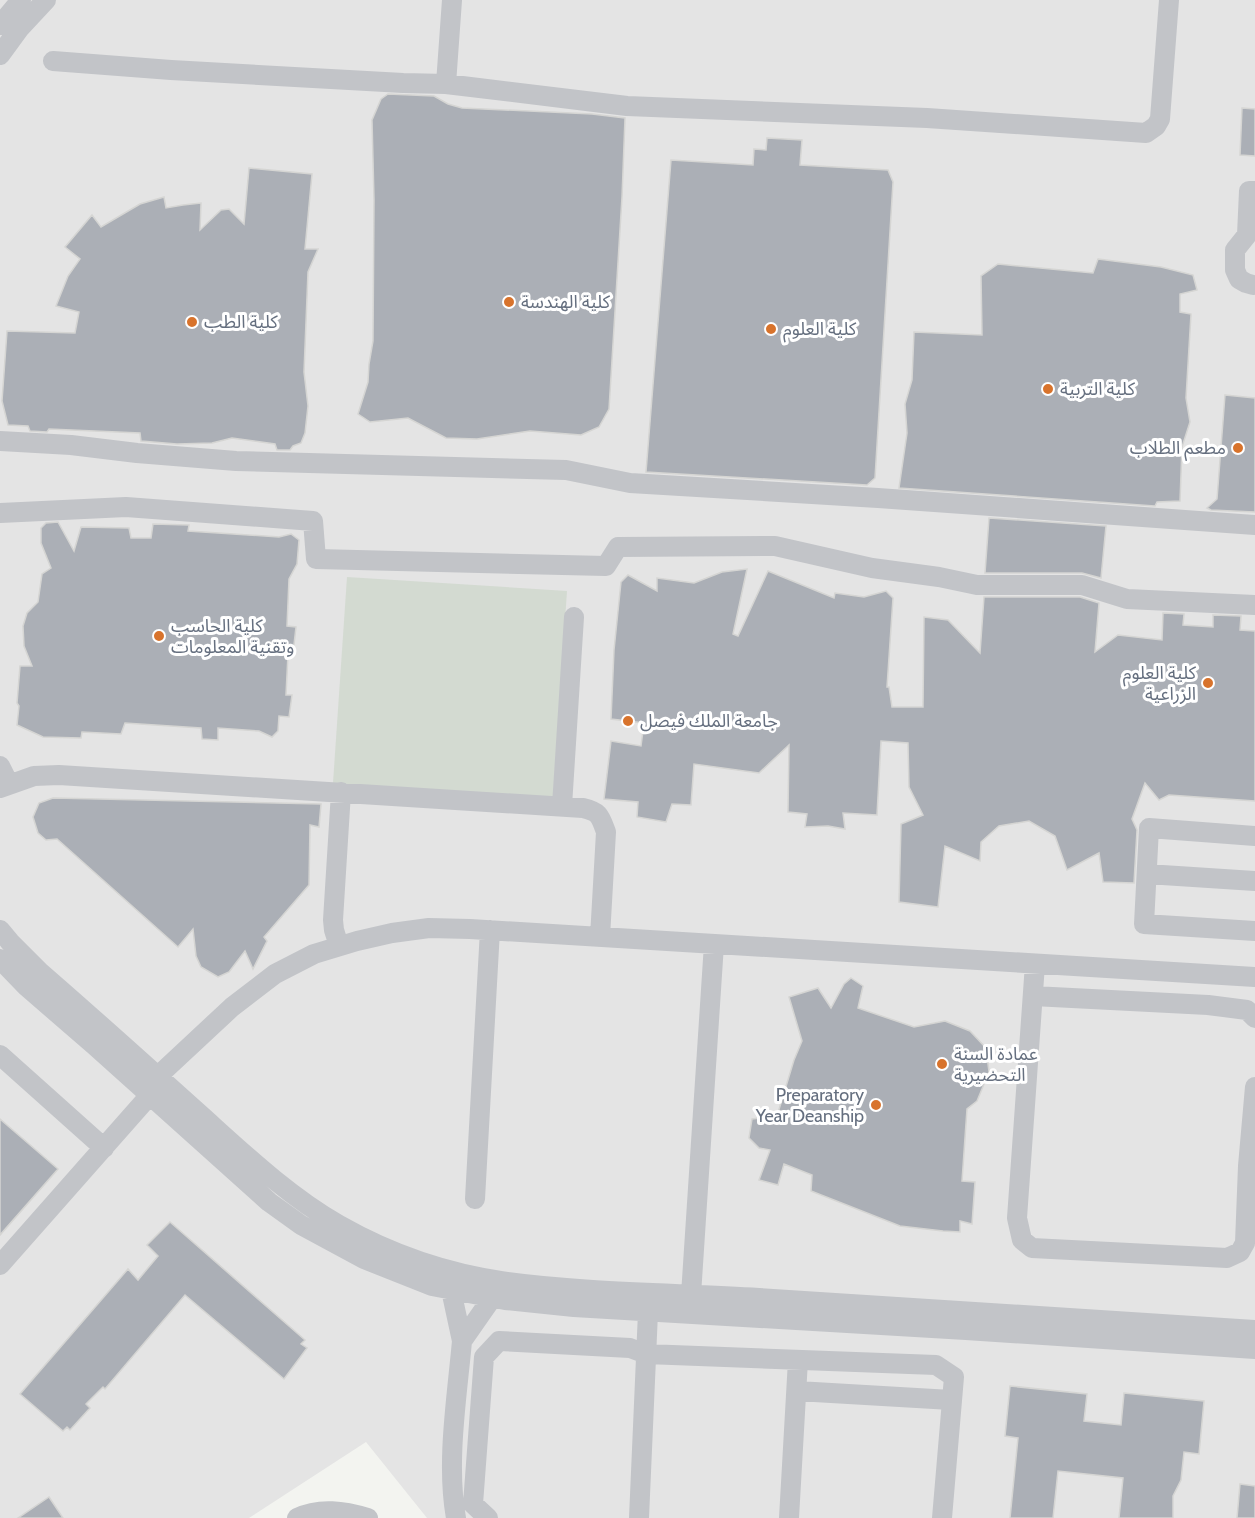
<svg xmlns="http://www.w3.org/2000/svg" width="1255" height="1518" font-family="Cabin,'Noto Sans Arabic',sans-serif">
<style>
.built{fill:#e4e4e4}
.green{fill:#d3dad1}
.building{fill:#abafb6;stroke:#d5d5d3;stroke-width:1.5}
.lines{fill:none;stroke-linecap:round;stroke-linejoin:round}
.minor{stroke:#c2c4c8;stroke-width:20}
.poi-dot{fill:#d8732c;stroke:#fff;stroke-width:2}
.labels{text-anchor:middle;stroke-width:6;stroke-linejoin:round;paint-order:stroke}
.poi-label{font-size:18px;fill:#656f7f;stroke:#fff;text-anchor:start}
</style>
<rect width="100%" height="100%" fill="#f3f4f0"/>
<path class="built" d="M0 0H1255V1518H427L366 1442 249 1518H0Z"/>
<path class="green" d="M347 577 567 591 553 798 333 783Z"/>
<path class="building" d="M388 94 434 96 448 104 462 108 592 114 625 118 622 197 609 409 599 427 581 435 530 431 477 439 446 438 408 418 370 422 358 414 368 382 369 364 373 341 374 200 372 120 381 99Z
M1242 108 1255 109V156L1240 155Z
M767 138 802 140 800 165 888 170 893 182 875 478 867 485 646 472 671 160 753 165 754 149 766 150Z
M249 168 312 174 305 249H318L308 272 304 372 308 406 305 433 301 443 293 446 290 450H277L275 444 232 438 212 443 177 444 141 441 140 433 49 429 47 432 30 431 28 426 8 425 2 401 7 331 75 333 79 312 56 306 68 276 80 259 65 247 92 215 101 227 140 204 164 197 166 208 183 205 201 203 200 230 221 210 229 209 244 224Z
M1098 259 1161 267 1193 275 1197 290 1180 294V312L1191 314 1186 398 1190 422 1182 447 1180 501 1157 502 1155 506 899 488 907 433 905 404 912 380 914 332 982 335 981 276 998 264 1093 273Z
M1225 395 1255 398V512L1211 510 1207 508 1217 499Z
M989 518 1106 526 1101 578 1082 573H985Z
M58 522 74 551 81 527 129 528 131 538H151L153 524 189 525 188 531 279 537 291 534 299 540 297 564 289 579 287 626 296 627 293 653 288 654 286 695H292L289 717 279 716 278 731 272 737 259 731 218 728V740L202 739 201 728 125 723 121 734 82 732 81 738 43 737 17 725 19 706 17 703 20 666H32L24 646 23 626 27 613 38 602 42 574 51 568 41 543V528L46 523Z
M747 569 733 634 738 636 768 571 834 598 835 593 864 597 886 591 893 598 887 687H889L892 707H923L924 617 948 620 980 653 984 597H1080L1099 603 1095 652 1118 635 1162 640 1163 613 1184 614 1183 625 1213 627V615L1241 616 1240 630 1255 631V801L1169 795 1159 800 1145 783 1132 819 1137 830 1134 883 1103 882 1099 853 1067 870 1055 836 1029 821 999 826 981 842 980 861 945 846 938 907 899 902 901 824 923 815 909 787 908 743 881 741 877 815 843 813 845 829 828 826 805 827 807 814 788 812 789 745 759 773 694 764 691 805 672 804 666 822 637 817 638 802 604 799 611 741 641 746 644 723 611 719 614 650 621 582 628 575 657 591V578L694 583 722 572Z
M53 798 321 804 319 827 310 825 309 885 264 937 267 941 253 969 245 951 229 972 218 977 201 967 196 956 193 929 178 947 57 839 46 840 38 833 33 817 39 803Z
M851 978 863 986 858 1008 914 1027 945 1021 970 1031 986 1048 989 1072 977 1101 967 1109 962 1181 975 1182 972 1224 960 1221V1232L943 1231 900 1226 811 1191 812 1175 784 1164 778 1185 759 1180 770 1150 759 1148 749 1138 752 1119 777 1116 794 1060 802 1041 789 997 818 988 831 1008 844 984Z
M0 1119 58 1169 0 1235Z
M170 1222 305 1340 301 1344 307 1348 284 1379 185 1295 105 1389 103 1387 86 1404 90 1408 70 1430 67 1427 63 1431 20 1394 128 1269 138 1280 158 1256 147 1245Z
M1010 1386 1087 1394 1084 1421 1121 1425 1124 1393 1204 1401 1199 1454 1184 1452 1181 1480 1173 1496V1518H1119L1123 1478 1058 1471 1053 1518H1010L1018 1438 1005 1436Z
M1240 1484 1255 1486V1518H1237Z
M49 1497 63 1518H18Z"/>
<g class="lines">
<path class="minor" d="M0 25 21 0
M0 55 19 29 46 0
M53 61 171 70 403 83 446 84 627 106 927 118 1146 133 1156 126 1160 119 1169 0
M446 84 452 0
M1253 285 1246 283 1239 279 1235 270V250L1247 235 1249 191H1255
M0 441 71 445 137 453 236 461 566 470 630 483 878 498 1255 525
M0 513 126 507 313 521 316 559 606 566 618 547 775 546 872 568 939 577 977 585H1082L1127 599 1255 605
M0 766 9 784
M0 788 34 776 59 775 583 808C600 812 600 816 606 832L600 937
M562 806 574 617
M1255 836 1149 828 1144 924 1255 931
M1147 874 1255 881
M0 930 10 942 40 972C92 1017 143 1063 194 1109 240 1150 285 1194 339 1225 390 1254 449 1274 507 1282 589 1293 676 1293 759 1298 924 1309 1089 1320 1255 1330
M339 946 334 930 333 920 341 792
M0 959 27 987 94 1045 269 1202 301 1225 364 1259 432 1286 505 1300 574 1307 966 1330 1255 1349
M1035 964 1017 1218 1022 1240 1032 1248 1227 1258 1240 1252 1245 1243 1248 1166 1255 1087
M1033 996 1208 1005 1247 1010 1255 1018
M0 1055 104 1148
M158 1076 232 1007 275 974 314 954 357 941 392 933 429 928 470 929 1255 977
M475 1199 490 930
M0 1265 150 1095
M451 1290 462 1341 492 1298
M691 1295 714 944
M797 1391 951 1400
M297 1518C320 1507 344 1511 368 1518
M456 1518C446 1463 457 1397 462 1341
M488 1518 473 1504 484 1357 499 1341 630 1348 646 1354 936 1365 954 1377 942 1518
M639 1518 648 1312
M789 1518 798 1360"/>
</g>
<g class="poi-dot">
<circle cx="509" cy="302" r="6"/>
<circle cx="192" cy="322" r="6"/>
<circle cx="771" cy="329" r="6"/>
<circle cx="1048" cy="389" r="6"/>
<circle cx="1238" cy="448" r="6"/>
<circle cx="159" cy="636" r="6"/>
<circle cx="1208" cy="683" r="6"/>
<circle cx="628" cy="721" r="6"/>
<circle cx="942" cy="1064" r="6"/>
<circle cx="876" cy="1105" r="6"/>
</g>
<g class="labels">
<g class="poi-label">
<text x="521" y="308">كلية الهندسة</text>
<text x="204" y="328">كلية الطب</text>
<text x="783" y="335">كلية العلوم</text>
<text x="1060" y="395">كلية التربية</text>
<text x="1226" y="454" text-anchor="end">مطعم الطلاب</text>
<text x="171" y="632">كلية الحاسب<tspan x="171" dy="21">وتقنية المعلومات</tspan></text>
<text x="1196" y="679" text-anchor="end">كلية العلوم<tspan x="1196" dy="21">الزراعية</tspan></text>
<text x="640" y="727">جامعة الملك فيصل</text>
<text x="954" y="1060">عمادة السنة<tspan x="954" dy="21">التحضيرية</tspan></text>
<text x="864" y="1101" text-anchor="end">Preparatory<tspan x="864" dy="21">Year Deanship</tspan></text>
</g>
</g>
</svg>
